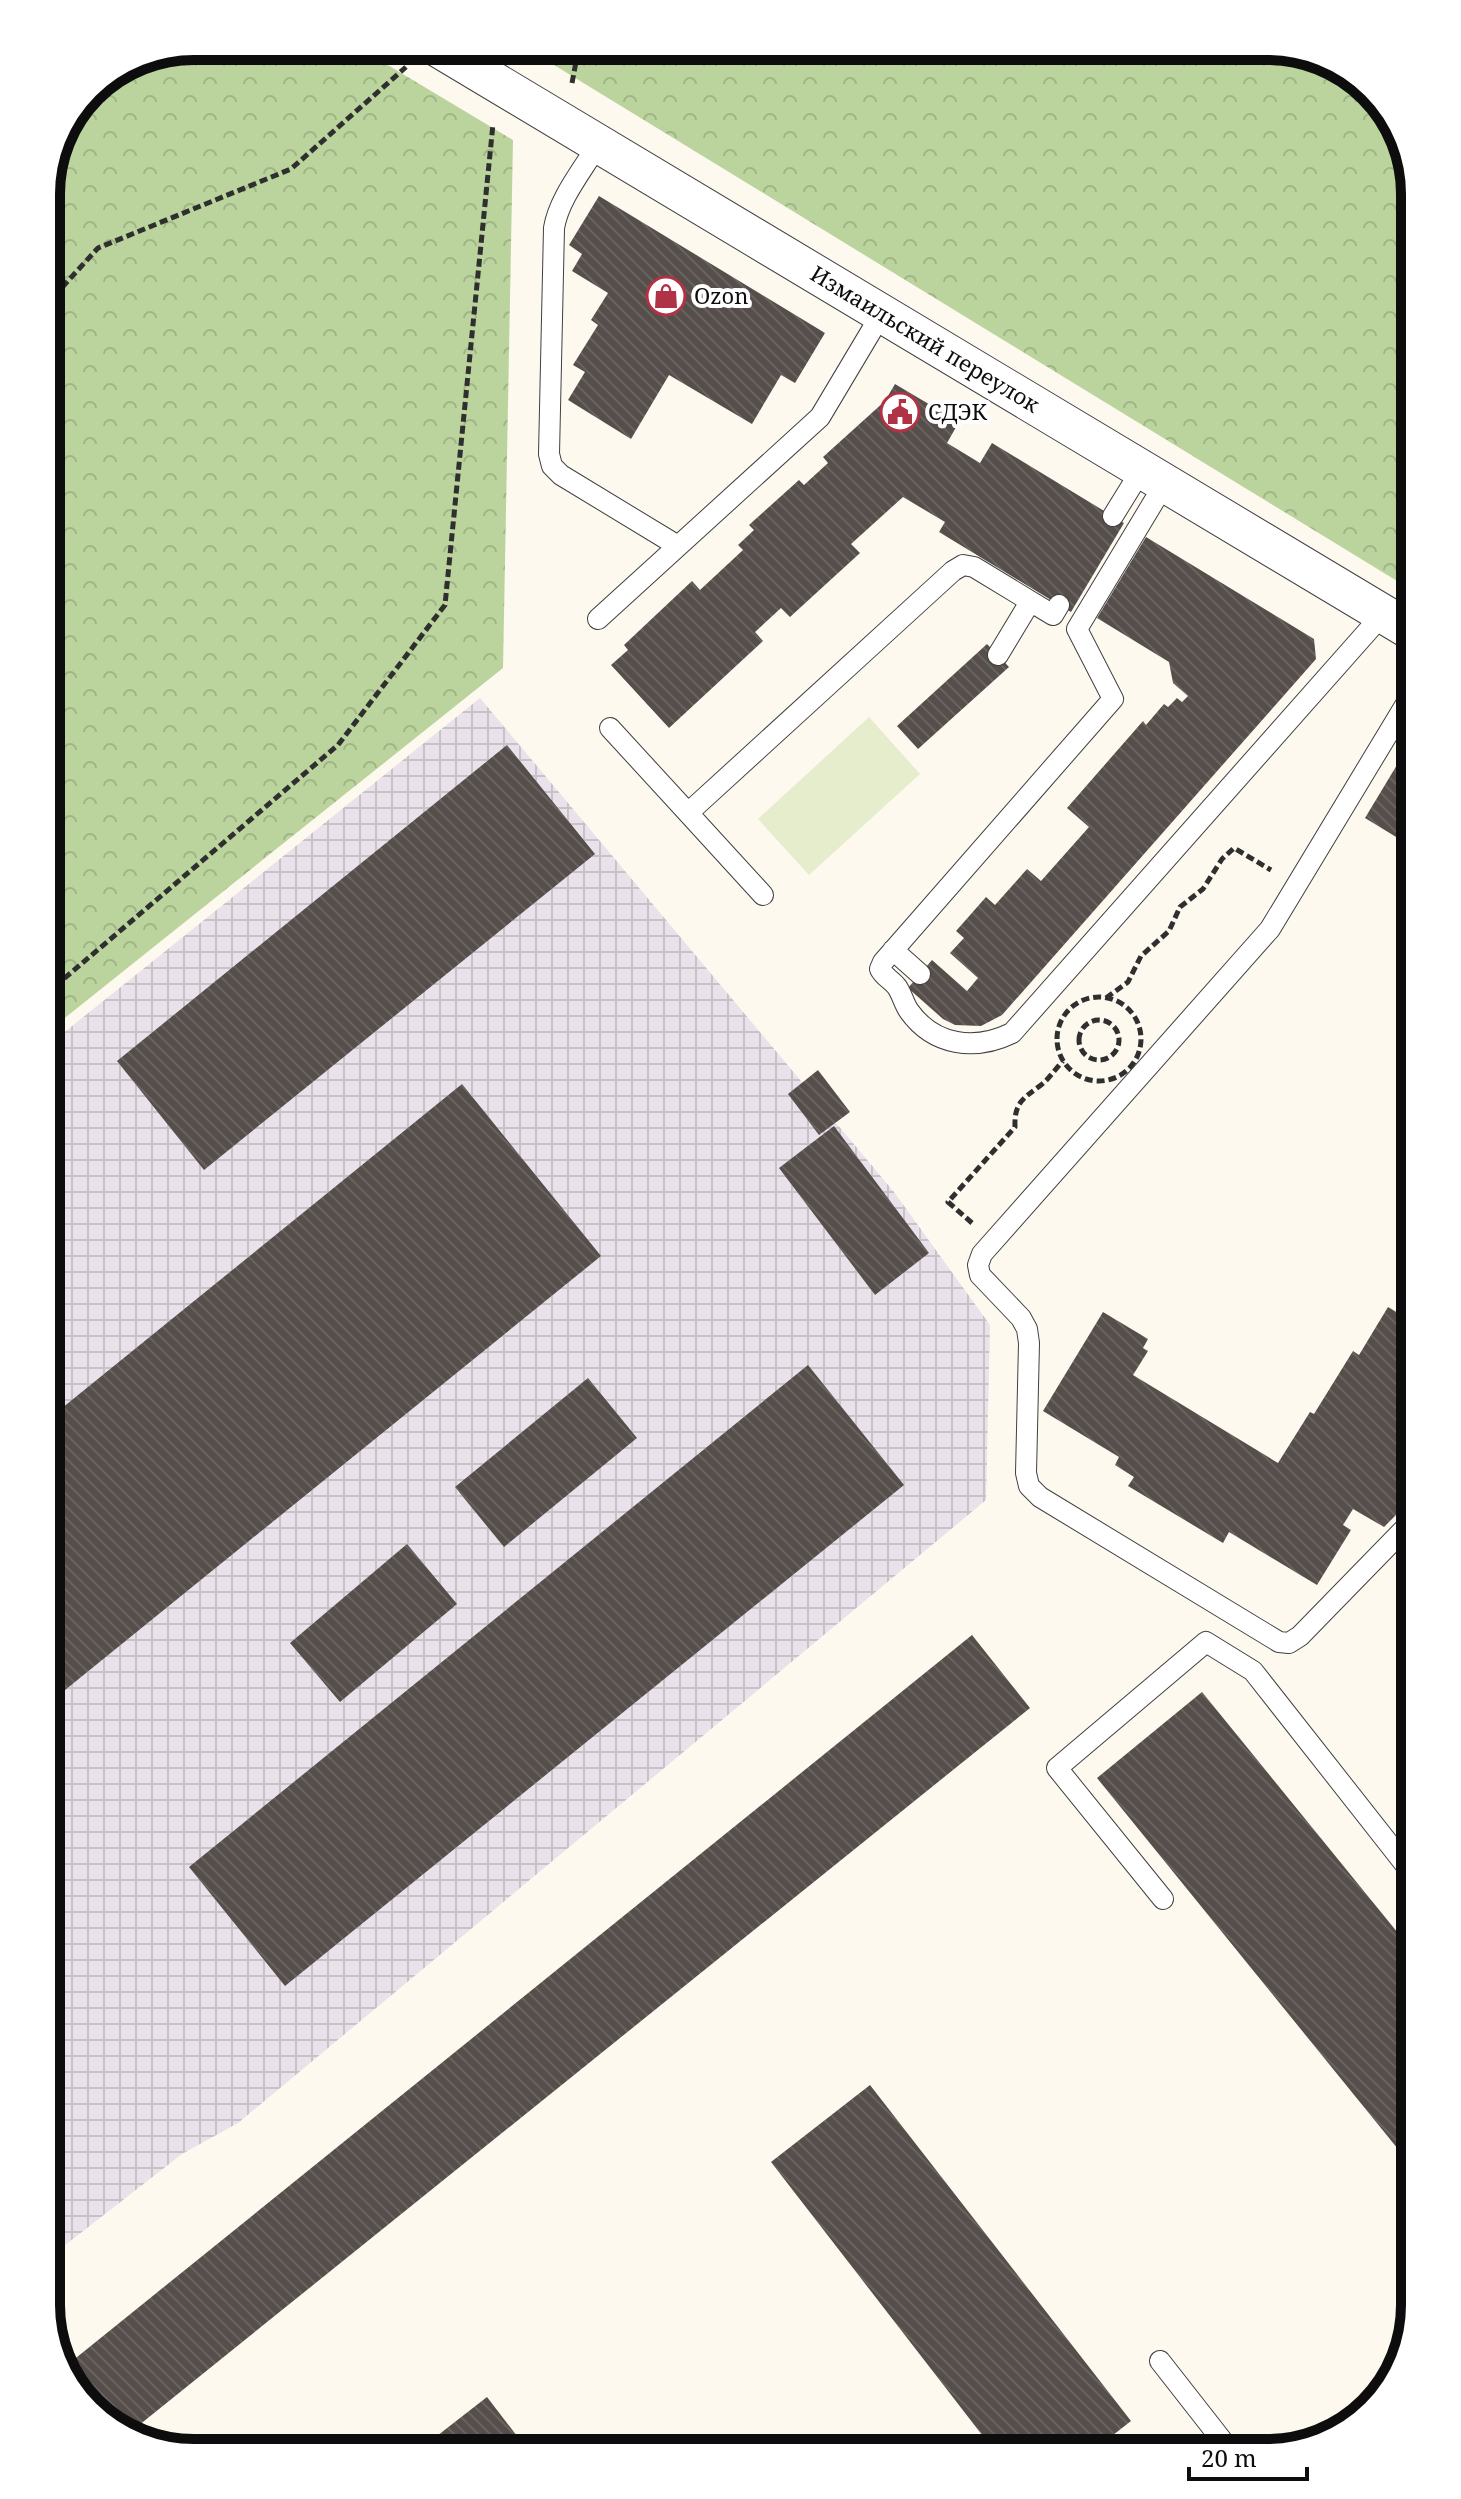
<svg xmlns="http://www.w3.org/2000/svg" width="1461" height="2499" font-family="'Noto Serif',serif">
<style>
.industrial{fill:url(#industrial-grid)}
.forest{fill:url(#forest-crowns)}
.pitch{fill:#e5edcd}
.building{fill:url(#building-back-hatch)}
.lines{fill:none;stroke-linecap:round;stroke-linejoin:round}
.lane-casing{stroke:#404040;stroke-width:22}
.street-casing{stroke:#404040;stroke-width:40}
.path{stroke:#2f2f2f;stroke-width:5;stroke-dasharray:8 4;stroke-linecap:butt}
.lane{stroke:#fff;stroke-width:20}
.street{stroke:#fff;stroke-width:38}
.labels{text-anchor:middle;stroke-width:8;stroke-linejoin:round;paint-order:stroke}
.poi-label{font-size:22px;fill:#0d0d0d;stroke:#fff;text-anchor:start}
.street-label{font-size:22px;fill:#0d0d0d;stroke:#fff}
.rim{fill:none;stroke:#0d0d0d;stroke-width:10}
</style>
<defs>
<pattern id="industrial-grid" width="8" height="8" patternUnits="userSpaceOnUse" patternTransform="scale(2)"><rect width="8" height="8" fill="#e9e2eb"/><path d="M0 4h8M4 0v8" fill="none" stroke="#c7c1c8"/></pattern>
<pattern id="forest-crowns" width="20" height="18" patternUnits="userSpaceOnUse" patternTransform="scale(2)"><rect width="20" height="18" fill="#bbd49d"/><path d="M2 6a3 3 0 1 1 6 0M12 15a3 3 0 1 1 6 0" fill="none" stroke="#a0b586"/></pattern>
<pattern id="building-back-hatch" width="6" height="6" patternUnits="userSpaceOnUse" patternTransform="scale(2)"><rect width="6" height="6" fill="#554e4b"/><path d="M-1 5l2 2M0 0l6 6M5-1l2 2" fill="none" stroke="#686360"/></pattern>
</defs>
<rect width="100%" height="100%" fill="#fdf9ef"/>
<path class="industrial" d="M480 698 894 1192 990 1325 986 1500 238 2123 182 2154 46 2260V1047Z"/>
<path class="forest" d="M194 46H356L513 140 503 668 46 1033V185L90 89 138 57Z
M523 46H1277L1350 71 1400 129 1415 194V592Z"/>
<path class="pitch" d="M869 717 920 774 809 875 758 819Z"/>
<path class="building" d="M599 196 825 333 795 383 781 375 752 424 669 375 631 439 568 400 585 372 573 365 598 325 591 320 608 293 572 271 582 254 569 245Z
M895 384 959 422 947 443 980 463 992 443 1124 523 1071 612 939 532 945 522 903 497 851 544 860 553 790 617 781 608 755 632 763 641 669 728 611 665 628 650 624 645 692 581 700 590 743 550 738 545 754 530 749 525 799 480 804 485 828 463 823 457 885 401Z
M1146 537 1314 639 1316 659 1002 1015 981 1026 955 1025 943 1019 908 988 932 960 967 991 978 978 950 953 964 938 956 931 986 897 995 905 1027 869 1041 881 1089 827 1067 808 1143 721 1146 725 1164 704 1168 707 1177 698 1182 702 1188 696 1173 683 1169 662 1097 618Z
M987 644 1009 667 918 749 897 726Z
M1415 735V838L1411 835 1406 843 1365 818Z
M507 745 595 854 204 1170 117 1061Z
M818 1070 850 1112 819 1135 788 1094Z
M462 1084 601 1256 49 1703 46 1699V1421Z
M834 1126 929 1253 875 1295 779 1168Z
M1388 1307 1415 1323V1496L1384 1527 1353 1509 1343 1525 1351 1530 1317 1585 1229 1532 1223 1543 1128 1486 1134 1477 1115 1465 1119 1457 1043 1411 1103 1312 1148 1339 1143 1348 1148 1351 1133 1375 1278 1463 1310 1412 1314 1414 1353 1351 1359 1355Z
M808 1365 904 1485 285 1986 189 1867Z
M588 1378 637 1438 504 1547 455 1487Z
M407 1544 457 1604 340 1702 290 1643Z
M972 1635 1030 1708 128 2434 112 2428 61 2370Z
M1202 1692 1415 1954V2170L1097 1778Z
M870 2085 1131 2421 1090 2453H996L771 2162Z
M487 2397 530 2453H415Z"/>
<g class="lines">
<g class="lane-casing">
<path id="lane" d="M598 144C583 170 559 198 554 228L549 454 552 466 561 475 678 546
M1165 483 1077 629 1113 699 883 962 880 969C884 977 892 980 897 987 902 994 904 1004 909 1011 934 1046 975 1051 1012 1033L1383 614
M1113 516 1142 469
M598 619 820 417 882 313
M998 655 1030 602
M610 728 688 813 953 571 963 565 974 567 1053 615 1059 605
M688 813 763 895
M893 950 920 974
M1415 1518 1300 1636 1289 1643 1279 1642 1040 1497 1029 1486 1026 1473 1029 1343 1027 1329 1021 1318 980 1275 978 1265 982 1254 1270 929 1415 689
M1163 1899 1057 1768 1206 1642 1253 1671 1415 1877
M1160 2361 1232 2453"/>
</g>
<g class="street-casing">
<path id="street" d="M435 46 1415 633"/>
</g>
<path class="path" d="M572 83 579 46
M46 305 98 248 291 169 406 67
M46 994 338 745 445 605 493 124
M1057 1039a42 42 0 1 1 84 0a42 42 0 1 1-84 0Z
M1106 998 1128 982 1141 956 1169 931 1180 907 1203 889 1222 859 1234 848 1271 870
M1079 1040a20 20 0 1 1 40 0a20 20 0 1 1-40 0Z
M972 1223 948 1202 1015 1127C1014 1102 1024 1098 1041 1085 1049 1079 1056 1068 1063 1061"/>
<use href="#lane" class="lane"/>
<use href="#street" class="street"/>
</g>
<defs>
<g id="shop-ring" transform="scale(2)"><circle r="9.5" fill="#fff" stroke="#af3345" stroke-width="1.5"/><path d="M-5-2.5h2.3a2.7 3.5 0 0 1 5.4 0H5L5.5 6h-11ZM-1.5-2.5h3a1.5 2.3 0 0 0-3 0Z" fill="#af3345"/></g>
<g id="civic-ring" transform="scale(2)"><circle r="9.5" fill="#fff" stroke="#af3345" stroke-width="1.5"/><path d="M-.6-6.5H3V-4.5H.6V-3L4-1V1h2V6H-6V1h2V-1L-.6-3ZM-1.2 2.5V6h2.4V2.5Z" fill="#af3345"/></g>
</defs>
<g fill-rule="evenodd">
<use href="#shop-ring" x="666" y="296"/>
<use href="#civic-ring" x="900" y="412"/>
</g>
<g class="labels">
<g class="poi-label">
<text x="694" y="304">Ozon</text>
<text x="928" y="420">СДЭК</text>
</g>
<g class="street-label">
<text transform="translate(925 339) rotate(31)" y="8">Измаильский переулок</text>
</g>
</g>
<path d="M0 0H1461V2499H0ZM194 60H1267A134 134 0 0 1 1401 194V2305A134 134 0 0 1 1267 2439H194A134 134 0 0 1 60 2305V194A134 134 0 0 1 194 60Z" fill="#fff" fill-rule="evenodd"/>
<path class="rim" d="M194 60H1267A134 134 0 0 1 1401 194V2305A134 134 0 0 1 1267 2439H194A134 134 0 0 1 60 2305V194A134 134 0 0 1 194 60Z"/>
<path d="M1189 2467v12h118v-12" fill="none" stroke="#0d0d0d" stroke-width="4"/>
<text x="1201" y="2467" font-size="24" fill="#0d0d0d" stroke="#ffffff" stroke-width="6" paint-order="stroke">20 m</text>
</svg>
